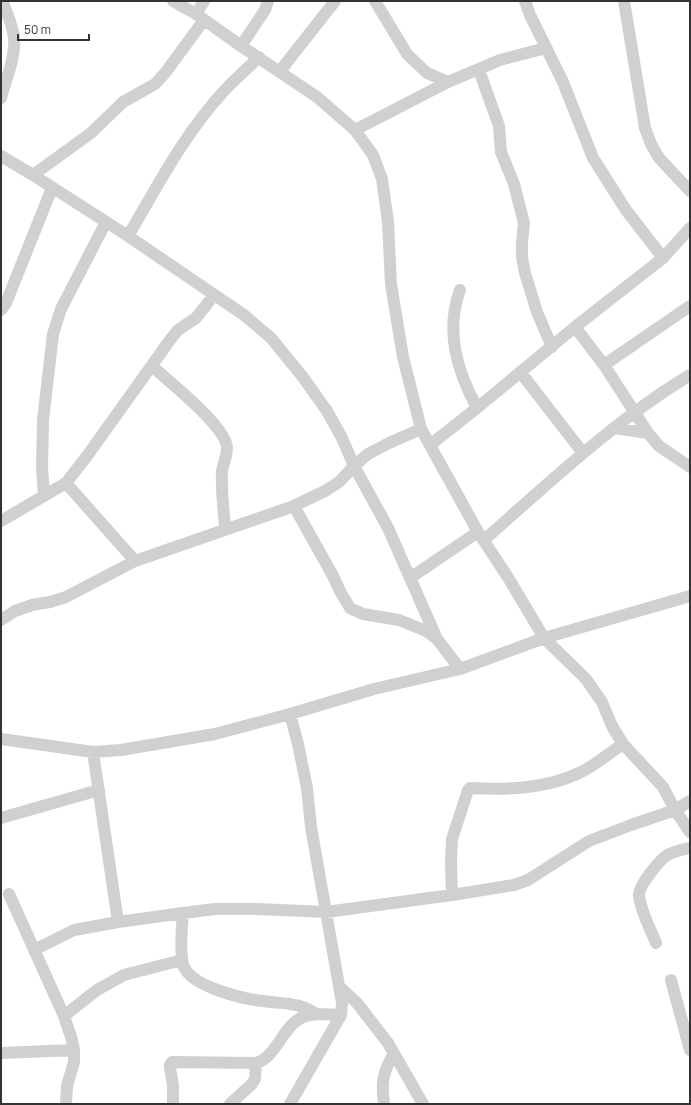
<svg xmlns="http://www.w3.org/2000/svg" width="691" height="1105" font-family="Manrope,sans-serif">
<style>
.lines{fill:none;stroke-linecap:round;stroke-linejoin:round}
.minor{stroke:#d0d0d0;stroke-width:12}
</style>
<rect width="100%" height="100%" fill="#fff"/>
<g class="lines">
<path class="minor" d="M173 1 196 14 241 46 317 97 355 130 373 155 382 179 388 222 391 284 403 357 421 429 478 532 509 579 544 638 586 679 602 702 612 726 623 744 663 787 675 810 690 832
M375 1 407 54 427 73 448 82
M525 1 530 15 563 82 593 158 626 210 663 258
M624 1 645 128 651 144 659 158 690 191
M196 14 204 1
M241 46 265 10 268 1
M479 70 499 126 501 152 514 184 524 223 522 243V257L525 273 537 312 552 347
M280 71 335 1
M1 98C6 79 16 57 14 37 12 25 7 12 2 1
M355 130 448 82 500 60 546 48
M1 156 33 175 128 236 244 315 271 338 302 376 327 411 342 438 354 466 388 528 437 639
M33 175 91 133 123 102 155 84 165 73 204 20
M128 236C157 187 184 134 224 91 235 79 247 69 259 57
M460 290C445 331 457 371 477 408
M1 310 6 303 52 188
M575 327 604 365 648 433 659 446 690 467
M604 365 690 306
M152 366C168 381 227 427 227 448 227 456 223 464 222 472 221 491 224 511 225 530
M521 373 583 453
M614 428 648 433
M430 445 477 408 575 327 663 258 690 228
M66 483 135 561
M44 496 42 467 43 420 53 334 61 309 106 222
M294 506 333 576 341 593 350 608 363 614 399 620 426 631 437 639 460 669
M1 521 66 483 87 456 170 340 178 330 196 318 214 295
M484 540C550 482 614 421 690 375
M410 578 478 532
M1 620 15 611 32 605 50 602 66 597 135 561 294 506 325 491 339 482 354 466 368 454 389 443 421 429
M290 714 298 744 307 788 311 827 342 1003 341 1015 290 1104
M1 739 93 752 121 750 215 734 290 714 374 689 460 669 544 638 690 596
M93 752 118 922
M1 818 99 790
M9 894 64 1016 72 1040 74 1050V1062L67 1086 66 1104
M452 895 451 862 452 839 468 790 470 788C507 790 545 789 579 773 595 766 609 753 623 744
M183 913C182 926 179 956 184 967 193 987 243 999 263 1001 283 1004 300 1002 316 1014
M656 943C650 928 641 912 639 896 638 886 660 859 669 854 676 851 683 849 690 848
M34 950 74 930 118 922 183 913 215 909H257L326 912 452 895 514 885 528 880 589 841 631 825 675 810 690 801
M671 980 690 1050
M339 986 357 1003 388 1043 423 1104
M64 1016 97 990 124 975 182 960
M1 1053 74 1050
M173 1104V1085L170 1068V1065L172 1062 256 1063C279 1057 283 1019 310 1015 320 1013 331 1015 341 1015
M230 1104 251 1085 255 1079 256 1063
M384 1104C381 1082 383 1072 394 1053"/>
</g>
<rect width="691" height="1105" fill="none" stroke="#333333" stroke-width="4"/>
<path d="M18 34v6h71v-6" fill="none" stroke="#333333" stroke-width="2"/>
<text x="24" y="34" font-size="12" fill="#333333" stroke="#ffffff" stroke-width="3" paint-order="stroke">50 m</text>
</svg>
